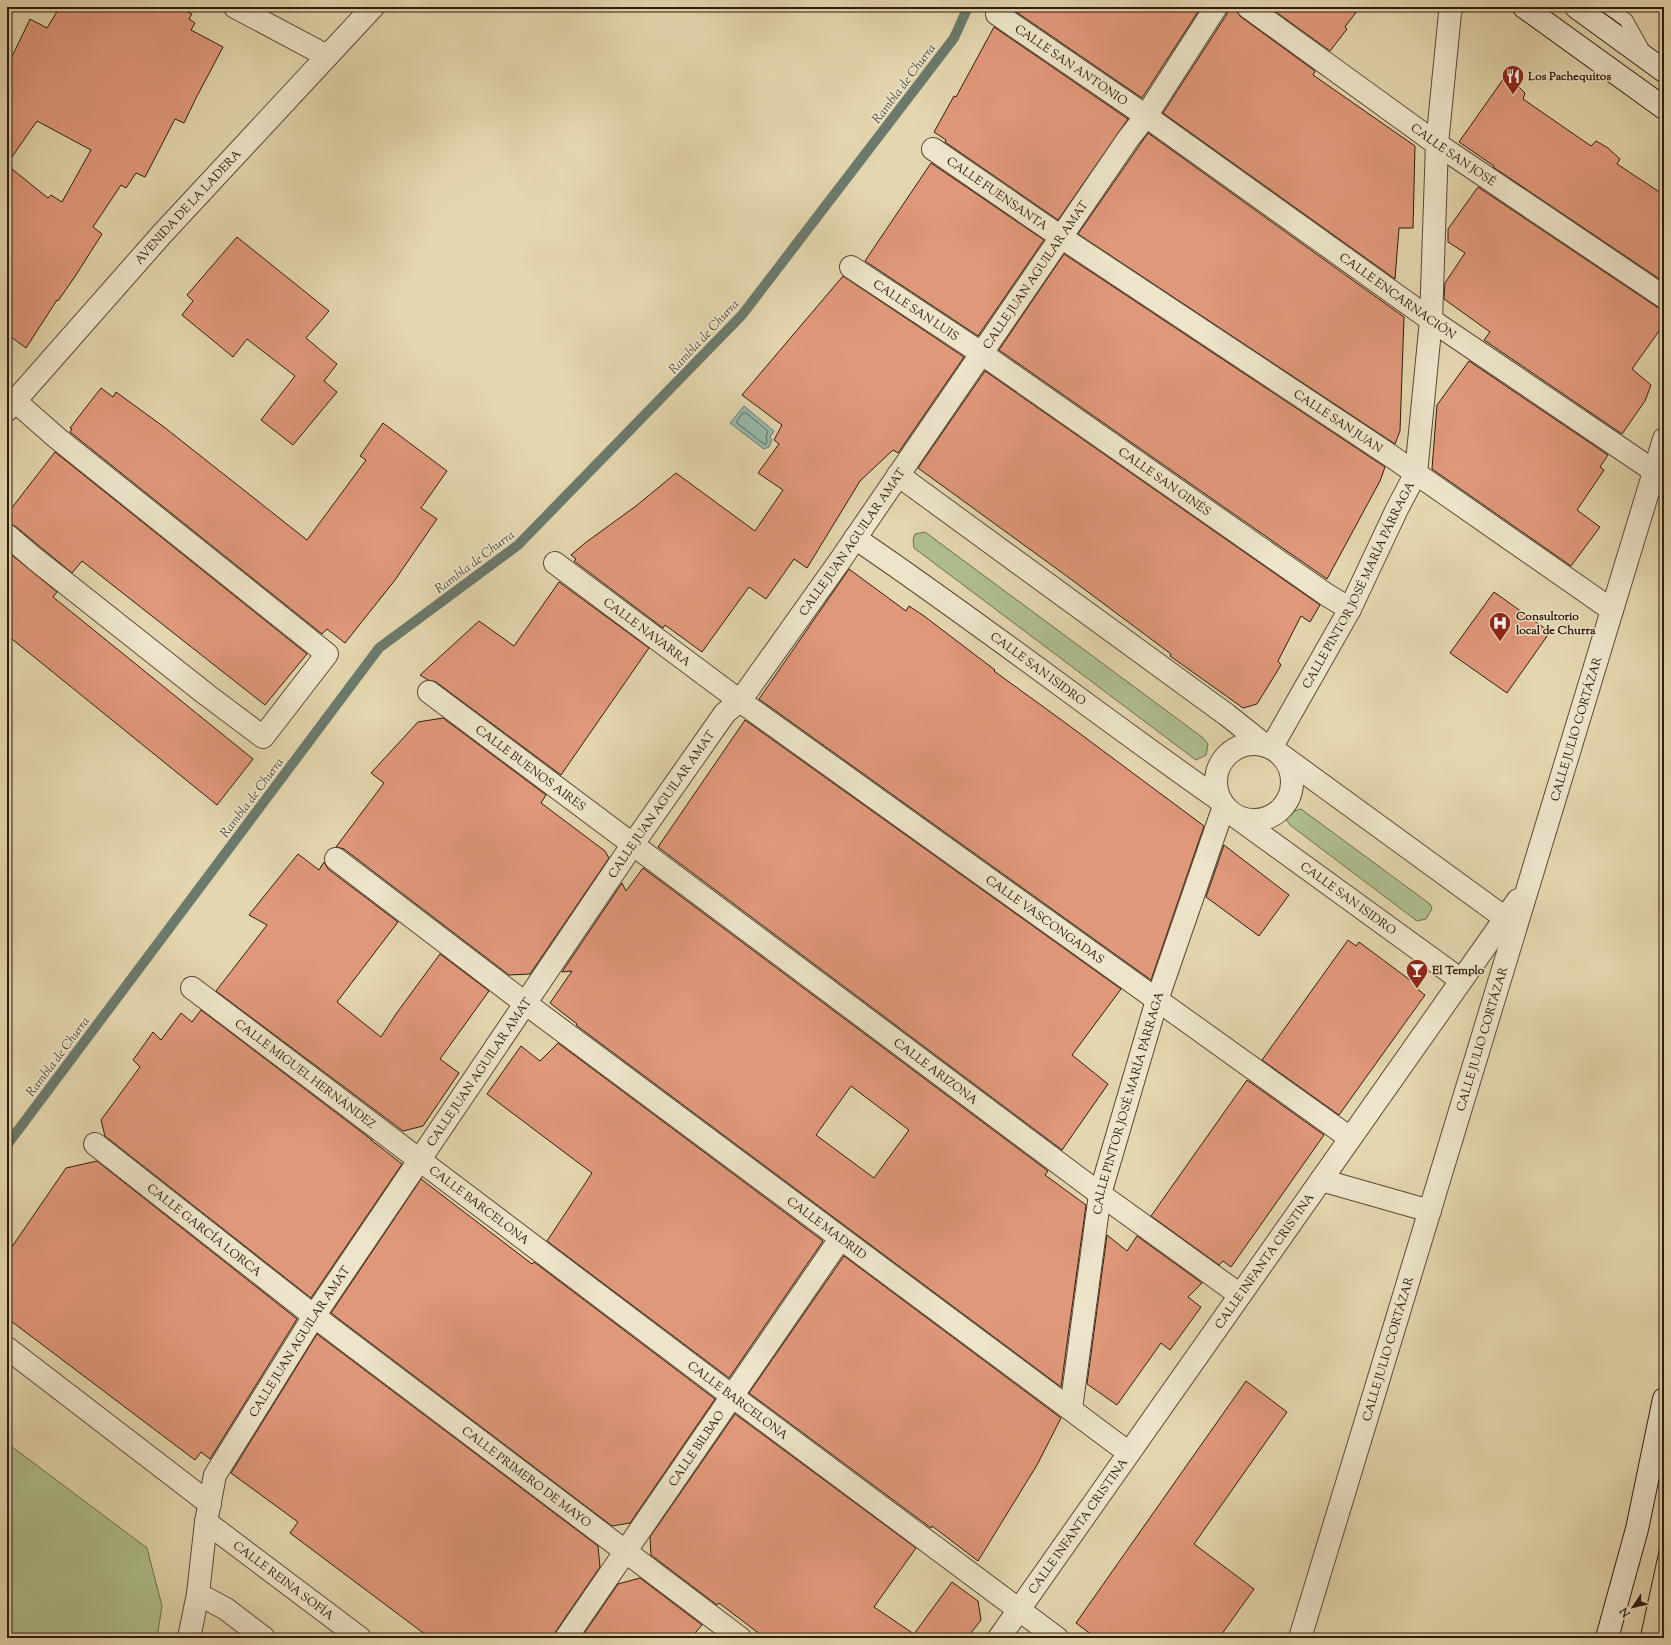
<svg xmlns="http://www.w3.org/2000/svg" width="1671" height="1645" font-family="'Sorts Mill Goudy',serif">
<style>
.green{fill:#afbf8e;stroke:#6e6e4e}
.water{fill:#95b9ad;stroke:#6b7a6d}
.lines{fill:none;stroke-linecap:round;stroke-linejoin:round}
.shore{stroke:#616a5d;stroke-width:1}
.stream{stroke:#6b7a6d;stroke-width:10}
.building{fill:#e0987a;stroke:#2d1c0d;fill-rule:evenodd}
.lane-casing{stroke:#5b4a35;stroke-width:15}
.street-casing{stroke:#5b4a35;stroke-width:24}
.secondary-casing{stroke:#2d1c0d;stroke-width:24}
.lane{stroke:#ede4ca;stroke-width:13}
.street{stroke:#ede4ca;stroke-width:22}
.secondary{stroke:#ede4ca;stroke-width:22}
.tram{stroke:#2d1c0d;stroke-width:1}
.labels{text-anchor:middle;stroke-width:3;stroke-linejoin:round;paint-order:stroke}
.street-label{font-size:12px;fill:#2d1c0d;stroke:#ede4ca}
.poi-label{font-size:12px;font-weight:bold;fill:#2d1c0d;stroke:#ede4ca;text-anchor:start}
.water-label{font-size:13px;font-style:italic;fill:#4c4b3d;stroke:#ede4ca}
</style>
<rect width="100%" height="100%" fill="#e4d6ae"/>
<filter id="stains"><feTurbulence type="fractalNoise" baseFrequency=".005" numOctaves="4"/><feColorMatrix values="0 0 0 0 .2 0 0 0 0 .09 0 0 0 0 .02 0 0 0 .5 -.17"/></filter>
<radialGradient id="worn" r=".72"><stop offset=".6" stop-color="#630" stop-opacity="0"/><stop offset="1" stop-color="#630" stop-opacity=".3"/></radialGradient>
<path class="green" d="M925 532 1202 737 1208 744 1206 755 1196 760 914 548 913 540 915 534Z
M1301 809 1430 904 1432 909 1426 919 1417 921 1290 825 1286 819 1290 812Z
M7 1443 147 1548 162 1606 157 1638H7Z"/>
<path class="water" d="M744 406 774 431 770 437 772 440 769 447 764 449 730 423Z"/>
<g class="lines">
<path class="shore" d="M743 413H746L768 431 766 437 767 442 766 444H764L737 423V421Z"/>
<path class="stream" d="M7 1145 379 648 518 545 742 315 954 38 968 7"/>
</g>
<path class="building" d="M60 7H177L192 14 189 19 195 23 191 30 223 47 196 98 184 123 175 119 145 177 136 173 126 188 121 185 93 227 102 234 76 275 58 301 57 300 26 348 7 334V165L48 198 51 195 62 202 91 150 37 121 7 164V67L30 19 47 28Z
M1009 7H1201L1142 98Z
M1228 7H1236L1237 12 1241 17 1315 71 1313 75 1415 146 1413 228H1399L1395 279 1163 113 1227 14Z
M1269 7H1360L1345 27 1347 29 1330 51Z
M994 27 1128 119 1058 220 945 142 946 140 934 132 954 96 956 97Z
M1504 78 1515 83 1525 93 1523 99 1591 146 1596 141 1608 148 1620 159 1617 164 1664 195V282L1493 167 1494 166 1459 142Z
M1148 133 1404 317 1400 431 1395 444 1078 234Z
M931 163 1044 240 978 336 865 261Z
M1478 187 1657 307 1664 309V324L1632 369 1651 385 1645 401 1622 434 1484 340 1490 332 1444 299 1445 283 1465 253 1448 242V229Z
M237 237 329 311 306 338 337 364 324 381 337 392 293 445 261 420 295 376 247 339 233 357 182 315 193 301 187 295Z
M1064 254 1385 467 1380 481 1327 579 999 350Z
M843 276 964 357 898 453 893 450 860 481 807 568 794 559 766 599 749 587 702 652 665 625 663 628 574 561 576 559 571 555 585 543 636 506 676 473 755 531 783 490 758 473 779 444 774 440 782 425 742 395Z
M1469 361 1608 455 1600 467 1604 470 1577 510 1600 527 1571 566 1432 469 1437 405Z
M985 371 1320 605 1310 622 1301 616 1278 661 1281 665 1257 704 1243 708 1170 656 1171 654 1068 577 918 468Z
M101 388 113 397 116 392 164 427 307 540 366 460 360 456 383 423 447 471 421 508 437 519 395 580 345 643 327 629 322 634 70 432 72 429 70 428Z
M55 452 307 654 265 705 82 561 72 573 15 526 7 523V514Z
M7 551 57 592 53 597 253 759 217 805 7 635Z
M849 569 906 611 909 606 924 616 995 670 994 671 1067 724 1204 826 1151 980 759 699Z
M559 582 649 648 561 775 436 682 428 680 420 675 479 621 514 646Z
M1494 592 1550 632 1507 693 1450 653Z
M443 718 546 795 541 803 605 851 609 858 530 974 509 975 344 849 336 847 384 783 371 773 418 722Z
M745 720 1121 989 1072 1055 1108 1084 1062 1150 658 847Z
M1224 845 1289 895 1259 936 1206 897Z
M298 854 319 870 324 862 328 869 398 922 337 1002 381 1037 396 1014 440 954 489 991 440 1059 459 1073 423 1126 403 1131 216 991 267 925 249 915Z
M643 868 1048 1171 1045 1175 1086 1205 1061 1387 576 1025 577 1024 550 1003 572 971 562 972 622 883 626 891ZM851 1086 909 1130 874 1178 816 1135Z
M1348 940 1356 946 1359 942 1418 986 1416 988 1425 995 1339 1115 1262 1060Z
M201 1010 372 1140H371L402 1164 311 1298 105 1136 101 1120 140 1067 133 1060 153 1032 161 1040 181 1013 192 1022Z
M558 1043 823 1241 729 1378 547 1241 592 1173 487 1094 521 1046 540 1061Z
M1247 1080 1324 1135 1231 1267 1223 1261 1219 1265 1151 1216Z
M97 1161 297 1319 210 1459 201 1452 195 1460 7 1318V1254L66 1168Z
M421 1179 532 1264 534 1262 715 1399 630 1523 612 1526 331 1313Z
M1107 1235 1127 1251 1137 1236 1202 1283 1188 1297 1201 1307 1170 1350 1161 1343 1117 1405 1087 1384Z
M844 1256 1061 1418 1037 1465 978 1561 932 1526 931 1528 749 1393Z
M317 1334 598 1546 600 1567 556 1631 554 1638H430L290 1533 298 1522 231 1473Z
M1246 1381 1287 1412 1194 1544 1254 1589 1219 1638H1096L1076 1623Z
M735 1414 916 1548 874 1607 914 1634 952 1582 978 1601 981 1620 967 1638H765L719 1603 717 1605 651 1555 650 1537Z
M640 1578 702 1625 691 1638H581L618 1584Z"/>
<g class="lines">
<g class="lane-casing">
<path id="lane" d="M1608 7 1626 20 1644 52"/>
</g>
<g class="street-casing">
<g id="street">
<path d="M235 7 327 56"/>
<path id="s1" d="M1248 7 1437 144 1664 297"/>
<path id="s2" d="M997 14 1146 116 1431 320 1654 471"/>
<path id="s3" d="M933 149 1061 237 1391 456 1612 610"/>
<path id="s4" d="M851 267 981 353 1327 595 1350 609"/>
<path id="s5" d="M7 410 162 234 373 7"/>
<path d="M898 475 1227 715 1266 746"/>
<path d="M7 535 35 559 207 695 263 737 327 654 57 438 15 401"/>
<path id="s6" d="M855 538C979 622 1098 715 1221 801"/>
<path id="s7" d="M555 563 740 701 1350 1138"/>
<path id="s8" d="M429 692 1100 1194 1240 1295"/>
<circle cx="1254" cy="782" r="38"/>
<path id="s9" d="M1271 748 1350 609 1397 509 1416 473 1431 320 1437 144 1450 13 1452 7"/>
<path d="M1281 755 1505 918"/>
<path id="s10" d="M1235 816 1461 980"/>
<path id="s11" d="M336 859 525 1003 1129 1453"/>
<path id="s12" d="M192 988 732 1396 1057 1638"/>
<path id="s13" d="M95 1144 314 1316 740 1638"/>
<path d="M1321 1180 1430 1211"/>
<path d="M7 1348 210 1504"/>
<path id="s14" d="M1071 1409 1100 1194 1157 1000 1224 806"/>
<path id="s15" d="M206 1522 360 1638"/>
<path d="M198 1594 226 1609 264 1638"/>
<path id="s16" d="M189 1638 198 1594 206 1522 215 1475 314 1316 633 844 725 713 740 701 839 562 1128 139 1146 116 1216 7"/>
<path id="s17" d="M566 1638 840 1239"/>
<path id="s18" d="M999 1638 1518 900"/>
<path id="s19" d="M1300 1638 1664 439"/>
</g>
</g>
<g class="secondary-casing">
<path id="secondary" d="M1524 7 1664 108
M1576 7 1664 71
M1607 1638 1637 1529 1664 1399"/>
</g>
<use href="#lane" class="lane"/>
<use href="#street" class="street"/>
<use href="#secondary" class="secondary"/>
<path class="tram" d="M1640 1638 1664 1528
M1659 1638 1664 1614"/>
</g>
<defs>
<g id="restaurant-pin" transform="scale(1.15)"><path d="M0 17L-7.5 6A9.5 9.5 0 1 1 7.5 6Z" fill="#8f2418" stroke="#ede4ca"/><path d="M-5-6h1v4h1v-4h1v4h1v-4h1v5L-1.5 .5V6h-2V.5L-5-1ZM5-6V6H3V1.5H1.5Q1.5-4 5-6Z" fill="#fff"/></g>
<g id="hospital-pin" transform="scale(1.15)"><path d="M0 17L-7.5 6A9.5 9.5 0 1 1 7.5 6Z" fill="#8f2418" stroke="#ede4ca"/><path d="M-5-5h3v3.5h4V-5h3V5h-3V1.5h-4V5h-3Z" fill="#fff"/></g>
<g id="bar-pin" transform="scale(1.15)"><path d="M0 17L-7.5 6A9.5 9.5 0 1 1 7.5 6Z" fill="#8f2418" stroke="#ede4ca"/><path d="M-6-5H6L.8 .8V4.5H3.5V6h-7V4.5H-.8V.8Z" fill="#fff"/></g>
</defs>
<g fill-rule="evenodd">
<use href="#restaurant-pin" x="1513" y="76"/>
<use href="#hospital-pin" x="1500" y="623"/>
<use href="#bar-pin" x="1417" y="970"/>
</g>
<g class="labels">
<g class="street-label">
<text dy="4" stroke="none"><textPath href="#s2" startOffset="90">CALLE SAN ANTONIO</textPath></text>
<text dy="4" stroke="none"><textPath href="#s1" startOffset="253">CALLE SAN JOSÉ</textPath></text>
<text dy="4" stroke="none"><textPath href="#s3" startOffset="78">CALLE FUENSANTA</textPath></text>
<text dy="4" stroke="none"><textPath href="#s5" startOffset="272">AVENIDA DE LA LADERA</textPath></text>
<text dy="4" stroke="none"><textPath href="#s16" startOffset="1620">CALLE JUAN AGUILAR AMAT</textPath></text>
<text dy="4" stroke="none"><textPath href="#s2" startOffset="490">CALLE ENCARNACIÓN</textPath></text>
<text dy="4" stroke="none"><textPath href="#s4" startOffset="78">CALLE SAN LUIS</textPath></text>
<text dy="4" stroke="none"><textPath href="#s3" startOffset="488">CALLE SAN JUAN</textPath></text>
<text dy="4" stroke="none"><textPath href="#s4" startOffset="380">CALLE SAN GINÉS</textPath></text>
<text dy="4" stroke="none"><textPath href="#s16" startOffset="1296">CALLE JUAN AGUILAR AMAT</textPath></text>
<text dy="4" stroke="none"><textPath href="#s9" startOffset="185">CALLE PINTOR JOSÉ MARÍA PÁRRAGA</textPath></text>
<text dy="4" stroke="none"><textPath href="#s7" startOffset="115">CALLE NAVARRA</textPath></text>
<text dy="4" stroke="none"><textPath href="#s6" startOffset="225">CALLE SAN ISIDRO</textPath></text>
<text dy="4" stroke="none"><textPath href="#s19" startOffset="950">CALLE JULIO CORTÁZAR</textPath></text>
<text dy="4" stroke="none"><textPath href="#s8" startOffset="127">CALLE BUENOS AIRES</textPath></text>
<text dy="4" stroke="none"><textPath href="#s16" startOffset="971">CALLE JUAN AGUILAR AMAT</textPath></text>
<text dy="4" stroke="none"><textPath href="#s10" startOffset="140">CALLE SAN ISIDRO</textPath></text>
<text dy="4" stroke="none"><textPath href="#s7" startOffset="606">CALLE VASCONGADAS</textPath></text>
<text dy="4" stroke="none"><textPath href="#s19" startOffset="626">CALLE JULIO CORTÁZAR</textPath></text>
<text dy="4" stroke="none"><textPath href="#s16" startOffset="647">CALLE JUAN AGUILAR AMAT</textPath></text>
<text dy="4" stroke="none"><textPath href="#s8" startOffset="633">CALLE ARIZONA</textPath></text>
<text dy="4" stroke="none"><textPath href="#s12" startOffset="142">CALLE MIGUEL HERNÁNDEZ</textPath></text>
<text dy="4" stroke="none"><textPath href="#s14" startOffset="312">CALLE PINTOR JOSÉ MARÍA PÁRRAGA</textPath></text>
<text dy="4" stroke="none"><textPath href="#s12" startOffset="360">CALLE BARCELONA</textPath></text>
<text dy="4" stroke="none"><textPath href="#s11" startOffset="614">CALLE MADRID</textPath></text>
<text dy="4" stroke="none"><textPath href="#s13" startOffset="139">CALLE GARCÍA LORCA</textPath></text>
<text dy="4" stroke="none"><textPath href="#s18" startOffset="461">CALLE INFANTA CRISTINA</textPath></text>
<text dy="4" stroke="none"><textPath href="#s16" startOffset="323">CALLE JUAN AGUILAR AMAT</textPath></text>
<text dy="4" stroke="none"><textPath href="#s19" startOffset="302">CALLE JULIO CORTÁZAR</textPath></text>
<text dy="4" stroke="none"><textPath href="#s12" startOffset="684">CALLE BARCELONA</textPath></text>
<text dy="4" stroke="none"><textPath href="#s17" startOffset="230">CALLE BILBAO</textPath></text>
<text dy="4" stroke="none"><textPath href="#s13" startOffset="545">CALLE PRIMERO DE MAYO</textPath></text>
<text dy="4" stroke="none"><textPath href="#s18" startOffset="137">CALLE INFANTA CRISTINA</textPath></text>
<text dy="4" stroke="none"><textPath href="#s15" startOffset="97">CALLE REINA SOFÍA</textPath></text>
</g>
<g class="poi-label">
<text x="1528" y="80">Los Pachequitos</text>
<text x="1516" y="620">Consultorio<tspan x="1516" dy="14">local de Churra</tspan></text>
<text x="1432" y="974">El Templo</text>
</g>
<g class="water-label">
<text transform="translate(903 83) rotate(-53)" y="5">Rambla de Churra</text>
<text transform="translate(703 336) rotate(-47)" y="5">Rambla de Churra</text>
<text transform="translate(474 561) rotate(-37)" y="5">Rambla de Churra</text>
<text transform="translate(251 797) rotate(-53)" y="5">Rambla de Churra</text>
<text transform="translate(57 1056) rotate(-53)" y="5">Rambla de Churra</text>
</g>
</g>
<rect width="1671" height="1645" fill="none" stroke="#e4d6ae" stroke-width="24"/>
<rect x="8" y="8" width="1655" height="1629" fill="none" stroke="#2d1c0d" stroke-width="2"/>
<rect x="12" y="12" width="1647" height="1621" fill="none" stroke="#2d1c0d"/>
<g transform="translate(1633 1607) rotate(235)" stroke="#ede4ca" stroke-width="3" paint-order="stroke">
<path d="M0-3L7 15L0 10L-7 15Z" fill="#2d1c0d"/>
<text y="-6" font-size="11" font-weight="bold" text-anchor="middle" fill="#2d1c0d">N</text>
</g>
<rect width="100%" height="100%" filter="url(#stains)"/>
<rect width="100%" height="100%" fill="url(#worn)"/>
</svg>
